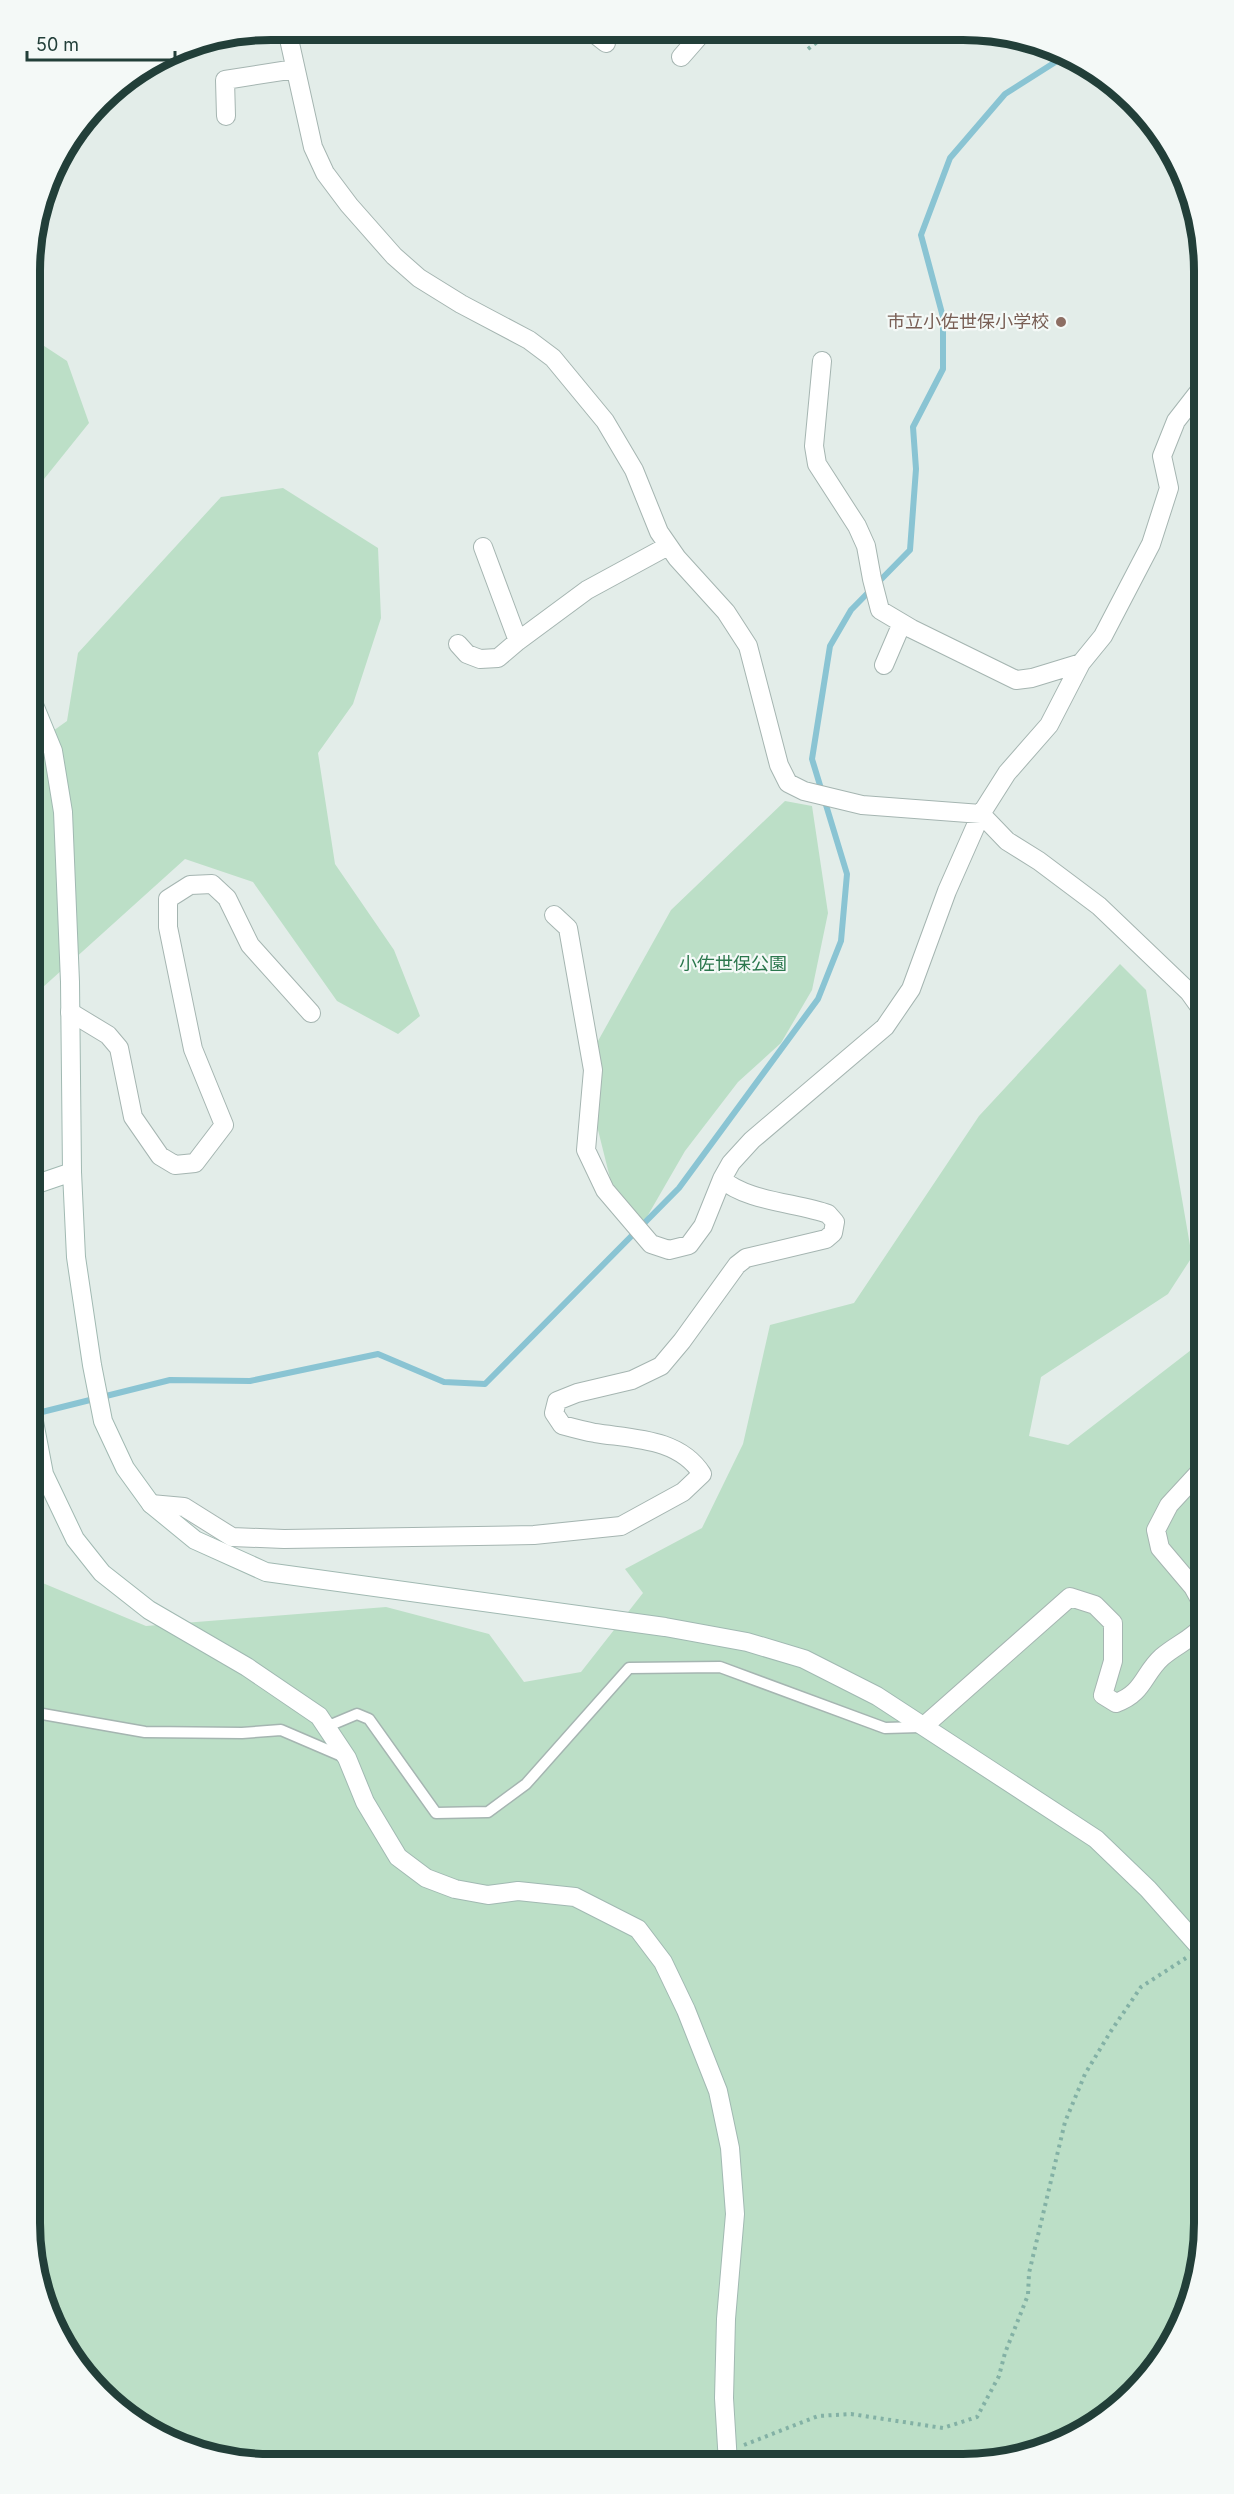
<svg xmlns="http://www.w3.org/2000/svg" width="1234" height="2494" font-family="Inter,'Noto Sans JP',sans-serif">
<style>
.green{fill:#bcdfc7}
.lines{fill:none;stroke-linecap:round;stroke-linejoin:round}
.stream{stroke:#8ac4d3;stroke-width:6}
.lane-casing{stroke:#a5b5b1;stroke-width:13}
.street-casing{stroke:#a5b5b1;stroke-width:20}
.secondary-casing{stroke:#a1b9b2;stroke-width:20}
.path{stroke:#83b1a5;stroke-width:4;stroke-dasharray:3 4.5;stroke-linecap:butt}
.lane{stroke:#fff;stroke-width:10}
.street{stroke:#fff;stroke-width:18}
.secondary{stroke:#fff;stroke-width:18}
.education-dot{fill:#8d6e63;stroke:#f4f9f7;stroke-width:2}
.labels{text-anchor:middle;stroke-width:4.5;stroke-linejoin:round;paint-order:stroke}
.education-label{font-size:18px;fill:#785e54;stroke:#f4f9f7;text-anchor:end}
.park-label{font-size:18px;fill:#2b774d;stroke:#f4f9f7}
.rim{fill:none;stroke:#223f39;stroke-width:8}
</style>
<rect width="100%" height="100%" fill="#e3ede9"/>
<path class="green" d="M32 338 67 361 89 423 32 494Z
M283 488 378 548 381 618 353 704 318 753 335 864 394 950 420 1016 398 1034 337 1001 253 882 185 859 42 988 31 1100 32 743H36L67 721 78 653 221 497Z
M785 801 812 806 828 913 812 990 781 1043 738 1082 685 1151 644 1222 611 1182 597 1126 598 1041 671 910Z
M1120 964 1146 990 1192 1257 1168 1294 1041 1377 1029 1436 1068 1445 1204 1340 1203 2239 1186 2315 1154 2370 1097 2423 1040 2451 963 2464 239 2462 165 2439 112 2404 70 2357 43 2300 30 2223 31 1571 33 1579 146 1626 386 1607 489 1634 524 1682 581 1672 643 1593 625 1569 702 1528 743 1444 770 1325 854 1303 979 1116Z"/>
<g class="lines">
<path class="stream" d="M34 1414 170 1380 250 1381 378 1354 444 1382 485 1384 679 1188 818 999 841 941 847 874 812 759 830 646 851 610 910 550 916 469 913 427 943 369V317L921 235 950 158 1005 94 1068 54"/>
<g class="lane-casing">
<path id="lane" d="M31 1712 145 1732 242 1733 281 1730 344 1757
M326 1727 357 1714 369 1719 436 1813 488 1812 526 1784 629 1668 720 1667 885 1728 920 1727"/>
</g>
<g class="street-casing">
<path id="street" d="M287 30 313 147 325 173 349 205 394 256 419 278 461 304 529 340 553 358 605 421 634 470 659 532 677 558 726 612 748 646 779 765 788 783 804 791 862 805 981 814 1007 841 1039 861 1099 906 1189 992 1204 1013
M592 32 606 43
M681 57 702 33
M226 116 225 80 295 69
M822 361 814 446 817 464 857 526 866 546 872 579 880 610 912 629 1016 680 1032 678 1081 663
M483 547 518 641
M458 644 467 654 480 659 498 658 518 641 587 590 668 546
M884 665 902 623
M554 915 568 928 593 1070 586 1150 605 1190 651 1244 669 1250 689 1245 703 1226 722 1179
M70 1012 108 1035 119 1048 133 1117 160 1156 175 1165 195 1163 224 1125 193 1049 168 927V899L190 885 212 884 227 898 250 945 311 1013
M151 1504 184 1507 232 1537 284 1539 534 1535 621 1526 683 1492 702 1474C679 1438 633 1439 595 1433 584 1431 573 1428 562 1425L554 1413 557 1401 577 1393 632 1380 661 1366 682 1341 737 1265 746 1258 826 1239 833 1233 835 1222 828 1214C798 1203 745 1201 722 1179L731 1163 752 1140 885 1027 911 989 947 891 981 814 1007 773 1049 725 1081 663 1103 636 1151 544 1169 488 1162 456 1176 421 1204 385
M1204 1607 1193 1587 1160 1548 1156 1530 1169 1505 1204 1467
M924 1726 1070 1597 1095 1605 1113 1623V1661L1103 1695 1116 1703C1144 1693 1143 1674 1162 1657 1176 1645 1192 1639 1204 1625"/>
</g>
<g class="secondary-casing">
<path id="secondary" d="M32 700 53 751 63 812 70 982 72 1172 76 1257 92 1365 103 1421 125 1468 151 1504 195 1540 266 1572 665 1627 747 1642 804 1659 877 1696 1096 1839 1148 1889 1204 1952
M31 1186 72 1172
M31 1406 44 1474 75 1539 102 1573 149 1610 247 1667 319 1716 347 1758 365 1802 398 1857 426 1878 455 1889 488 1895 518 1891 575 1897 638 1929 663 1962 686 2010 718 2091 730 2148 735 2214 726 2319 724 2398 728 2463"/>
</g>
<path class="path" d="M808 49 829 33
M744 2445 818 2416 851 2414 943 2428 977 2417 999 2376 1005 2353 1028 2295 1029 2273 1065 2122 1085 2074 1111 2031 1141 1987 1186 1958"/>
<use href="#lane" class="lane"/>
<use href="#street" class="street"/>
<use href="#secondary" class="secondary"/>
</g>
<circle class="education-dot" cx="1061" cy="322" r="6"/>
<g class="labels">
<g class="education-label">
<text x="1049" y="328">市立小佐世保小学校</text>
</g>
<g class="park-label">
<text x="733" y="970">小佐世保公園</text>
</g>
</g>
<path d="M0 0H1234V2494H0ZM271 40H963A231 231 0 0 1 1194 271V2223A231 231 0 0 1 963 2454H271A231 231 0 0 1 40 2223V271A231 231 0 0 1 271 40Z" fill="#f4f9f7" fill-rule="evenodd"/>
<path class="rim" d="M271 40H963A231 231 0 0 1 1194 271V2223A231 231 0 0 1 963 2454H271A231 231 0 0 1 40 2223V271A231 231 0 0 1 271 40Z"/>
<path d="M27 51v9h148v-9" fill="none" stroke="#223f39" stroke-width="3"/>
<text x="36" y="51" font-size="18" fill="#223f39" stroke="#f4f9f7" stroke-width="4.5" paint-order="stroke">50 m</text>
</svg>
